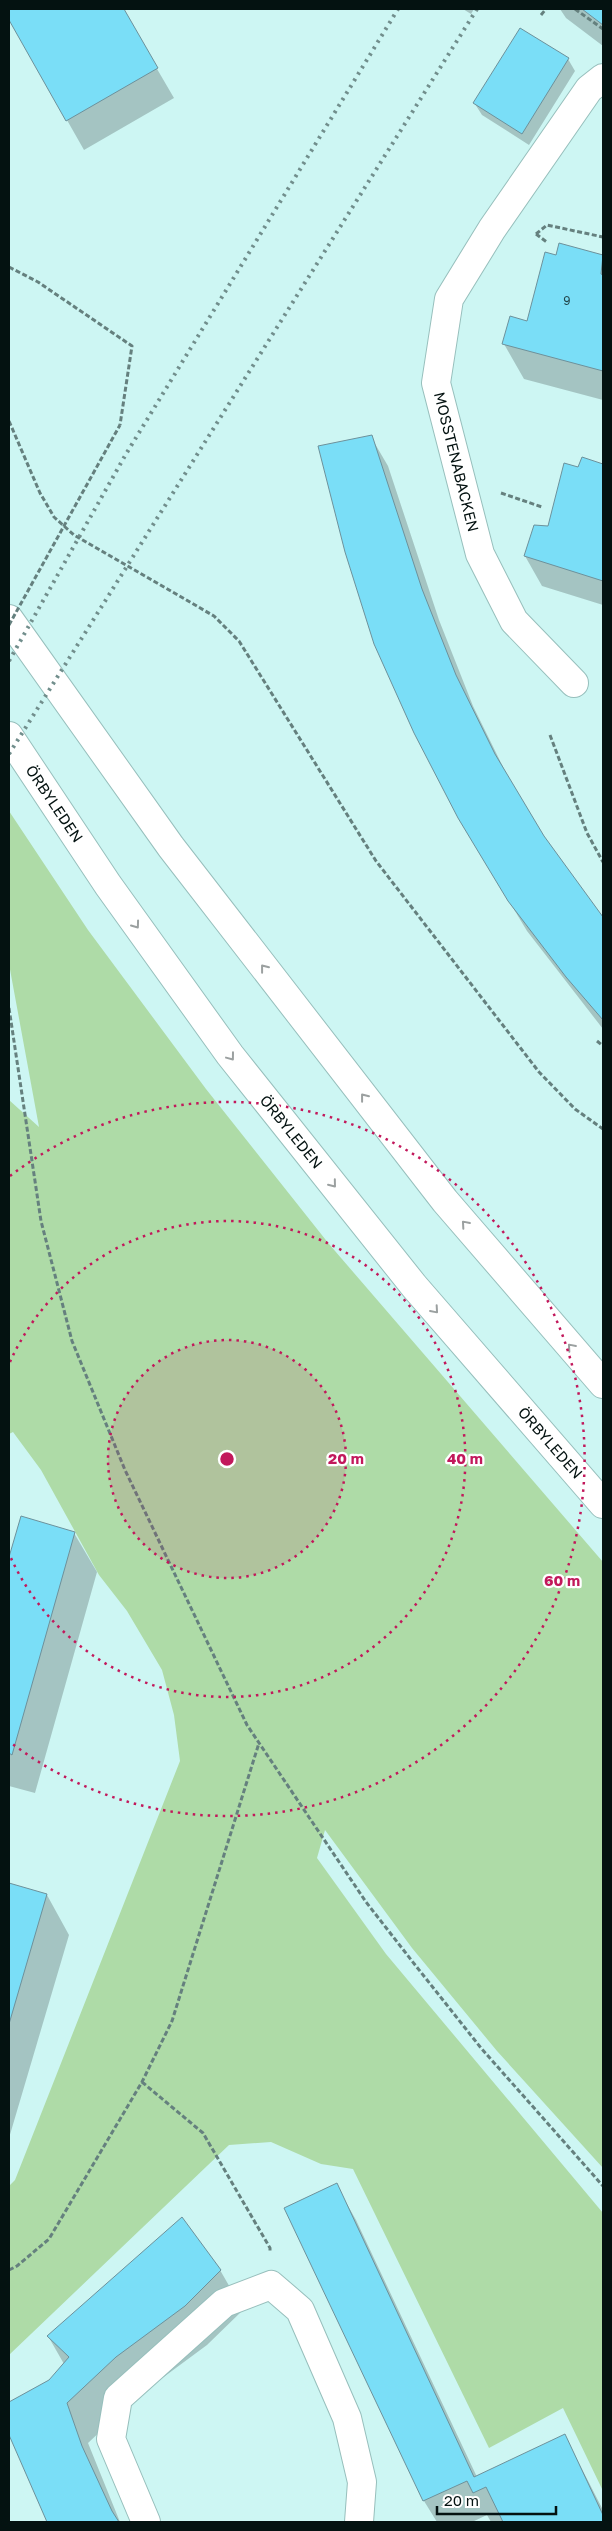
<svg xmlns="http://www.w3.org/2000/svg" width="612" height="2531" font-family="'Golos Text',sans-serif">
<style>
.green{fill:#aedba7}
.shadow{fill:#0003}
.building{fill:#7adef7;stroke:#6d919b}
.lines{fill:none;stroke-linecap:round;stroke-linejoin:round}
.street-casing{stroke:#97bfbc;stroke-width:30}
.secondary-casing{stroke:#97bfbc;stroke-width:30}
.path{stroke:#65807e;stroke-width:3;stroke-dasharray:5 2.5;stroke-linecap:butt}
.street{stroke:#fff;stroke-width:28}
.secondary{stroke:#fff;stroke-width:28}
.rail{stroke:#718e8c;stroke-width:4;stroke-dasharray:2.5 5;stroke-linecap:butt}
.path-bridge{stroke:#65807e;stroke-width:3;stroke-dasharray:5 2.5;stroke-linecap:butt}
.oneway{stroke:#9ba0a0}
.ring{fill:none;stroke:#c2185b;stroke-width:2.5;stroke-dasharray:2.5 5}
.labels{text-anchor:middle;stroke-width:4.5;stroke-linejoin:round;paint-order:stroke}
.number-label{font-size:12px;fill:#22454a}
.street-label{font-size:15px;fill:#041211;stroke:#fff}
.centre{fill:#c2185b;stroke:#fff;stroke-width:2.5}
.ring-label{font-size:15px;text-anchor:middle;font-weight:bold;fill:#c2185b;stroke:#fff;stroke-width:4.5;stroke-linejoin:round;paint-order:stroke}
</style>
<rect width="100%" height="100%" fill="#cdf6f3"/>
<path class="green" d="M9,811l79,119 118,159 123,155 274,318v606l-106,-117 -85,-103 -87,-118 -8,28 69,96 217,259v278l-40,-83 -74,40 -136,-279 -32,-5 -50,-22 -42,3 -220,210v-169l6,-6 165,-419 -6,-46 -12,-45 -35,-59 -28,-36 -58,-105 -28,-38 -4,2v-334l30,27 -30,-163z"/>
<path class="shadow" d="M9,9h113l52,89 -90,52 -75,-132z
M463,9h11l-3,5z
M560,9h43v37l-37,-28z
M568,59l7,12 -46,74 -47,-30 -7,-11z
M560,245l43,12v143l-79,-21 -20,-35 24,-22z
M371,437l17,29 51,154 34,86 37,75 33,56 60,82v110l-76,-98 -68,-113z
M582,459l21,6v140l-61,-19 -17,-30 23,-29z
M21,1518l53,15 23,39 -62,221 -26,-7v-224z
M9,1884l38,11 22,40 -60,203z
M336,2185l20,35 121,257 88,-41 38,74v12h-112l-4,-7 -15,7h-35l-13,-21 -138,-293z
M220,2270l23,40 -36,35 -69,51 -50,47 32,79h-72l-39,-90v-29l40,-22 15,-17 -16,-28z"/>
<path class="building" d="M9,9h115l34,59 -92,53 -57,-101z
M582,9h21v16z
M520,28l49,30 -47,76 -49,-31z
M559,243l44,12 -2,19 2,1v96l-101,-27 8,-28 17,5 18,-69 11,3z
M372,435l50,154 34,86 39,79 49,82 59,81v103l-37,-43 -58,-76 -50,-83 -44,-85 -40,-89 -29,-92 -27,-106z
M582,457l21,7v117l-79,-25 10,-31 14,1 16,-63 14,4z
M21,1516l54,16 -63,223 -3,-2v-196z
M9,1883l38,11 -38,130z
M337,2183l137,294 91,-43 38,81v7h-100l-17,-35 -13,6 -6,-12 -44,20 -139,-293z
M182,2217l39,53 -36,36 -69,51 -49,46 15,43 30,65 7,11h-72l-38,-87v-33l40,-22 20,-23 -22,-21z"/>
<g class="lines">
<defs>
<path id="street" d="M574,683l-60,-62 -34,-67 -44,-171 13,-84 43,-70 97,-140 14,-11
M146,2522l-35,-83 7,-41 106,-95 47,-18 29,25 47,108 15,64 -3,40"/>
<path id="secondary" d="M9,619l162,228 274,354 158,183
M9,736l99,149 122,170 184,231 189,218"/>
</defs>
<use href="#street" class="street-casing"/>
<use href="#secondary" class="secondary-casing"/>
<path class="path" d="M575,9l28,20
M541,15l5,-6
M536,234l11,-9 56,12
M536,234l12,9
M9,267l29,15 94,64 -12,79
M9,421l31,72 14,24 20,18 140,81 25,25 137,220 163,211 36,37 28,20
M501,493l41,14
M550,735l37,98 16,29
M9,1008l32,213 31,120 53,129 122,255 119,177 46,59 69,87 122,138
M597,1041l6,5
M142,2082l61,51 67,115v4
M9,2270l8,-4 32,-27 93,-157 30,-61 87,-278"/>
<use href="#street" class="street"/>
<use href="#secondary" class="secondary"/>
<path class="rail" d="M9,661l117,-207 272,-445
M9,754l468,-745"/>
<path class="path-bridge" d="M9,625l111,-200"/>
</g>
<defs><path id="oneway-chevron" d="M-2-3.5L2.5 0L-2 3.5" fill="none" stroke-width="1.6" stroke-linecap="round" stroke-linejoin="round" transform="scale(1.25)"/></defs>
<g class="oneway">
<use href="#oneway-chevron" transform="translate(136 925) rotate(54)"/>
<use href="#oneway-chevron" transform="translate(264 968) rotate(-128)"/>
<use href="#oneway-chevron" transform="translate(231 1057) rotate(53)"/>
<use href="#oneway-chevron" transform="translate(364 1097) rotate(-128)"/>
<use href="#oneway-chevron" transform="translate(333 1184) rotate(51)"/>
<use href="#oneway-chevron" transform="translate(465 1224) rotate(-131)"/>
<use href="#oneway-chevron" transform="translate(435 1310) rotate(49)"/>
<use href="#oneway-chevron" transform="translate(571 1347) rotate(-131)"/>
</g>
<circle cx="227" cy="1459" r="119" fill="#c2185b" fill-opacity=".12"/>
<g class="ring">
<circle cx="227" cy="1459" r="119"/>
<path d="M10 1362A238 238 0 1 1 10 1556"/>
<path d="M10 1176A357 357 0 1 1 10 1742"/>
</g>
<g class="labels">
<g class="number-label">
<text x="567" y="305">9</text>
</g>
<g class="street-label">
<text transform="translate(456 462) rotate(76)" y="5">MOSSTENABACKEN</text>
<text transform="translate(54 804) rotate(56)" y="5">ÖRBYLEDEN</text>
<text transform="translate(291 1132) rotate(51)" y="5">ÖRBYLEDEN</text>
<text transform="translate(550 1443) rotate(49)" y="5">ÖRBYLEDEN</text>
</g>
</g>
<circle cx="227" cy="1459" r="8" class="centre"/>
<g class="ring-label">
<text x="346" y="1464">20 m</text>
<text x="465" y="1464">40 m</text>
<text x="562" y="1586">60 m</text>
</g>
<rect width="612" height="2531" fill="none" stroke="#041211" stroke-width="20"/>
<path d="M437 2506v8h119v-8" fill="none" stroke="#041211" stroke-width="2.5"/>
<text x="444" y="2506" font-size="15" fill="#041211" stroke="#ffffff" stroke-width="4" paint-order="stroke">20 m</text>
</svg>
